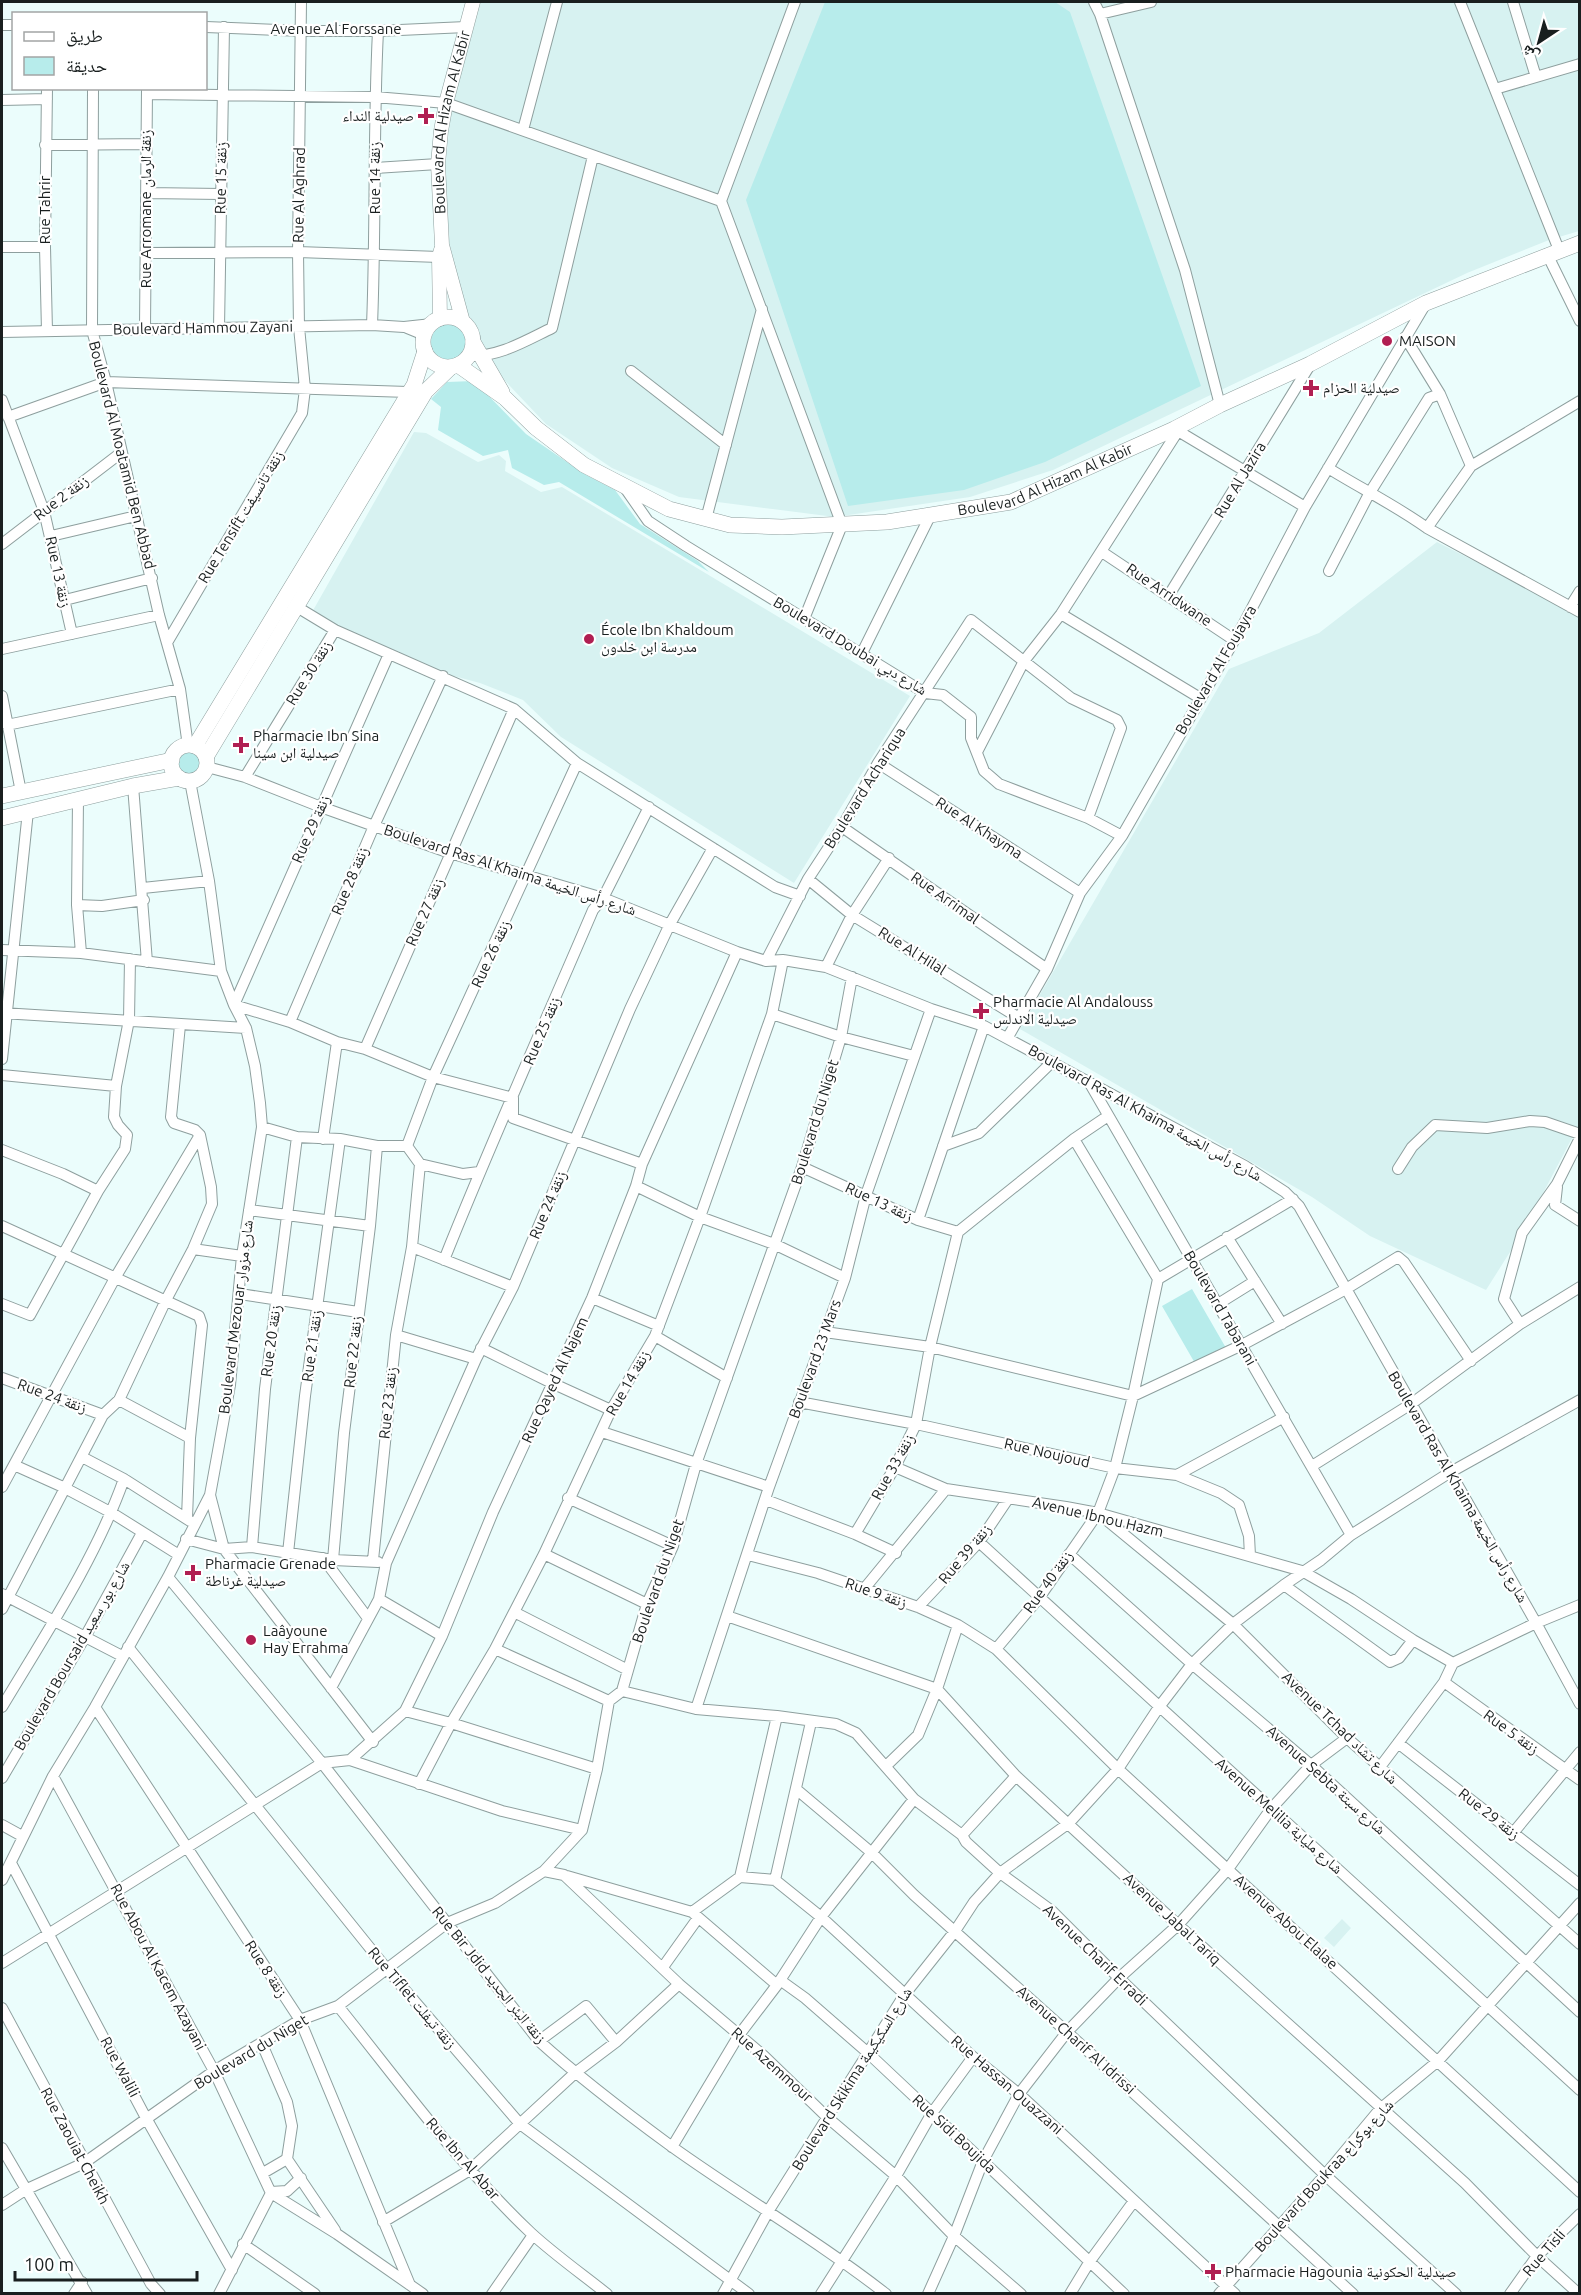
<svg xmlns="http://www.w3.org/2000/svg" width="1581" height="2295" font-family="Ubuntu,'Noto Naskh Arabic',sans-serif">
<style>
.built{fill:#d7f2f1}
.green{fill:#b7eceb}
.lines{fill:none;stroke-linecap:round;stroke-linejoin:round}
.minor-casing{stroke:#8e9f9e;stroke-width:12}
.tertiary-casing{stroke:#8e9f9e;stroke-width:15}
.secondary-casing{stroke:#8e9f9e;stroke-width:16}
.minor{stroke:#fff;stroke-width:10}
.tertiary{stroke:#fff;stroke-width:14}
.secondary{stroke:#fff;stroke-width:15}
.poi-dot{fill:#b01f52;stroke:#fff;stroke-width:2}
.labels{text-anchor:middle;stroke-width:4.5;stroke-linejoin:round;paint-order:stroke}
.street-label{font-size:15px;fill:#191f1f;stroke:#fff}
.poi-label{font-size:15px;fill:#191f1f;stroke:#fff;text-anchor:start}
</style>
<rect width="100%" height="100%" fill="#ebfdfc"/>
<path class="built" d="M481,2h1098v229l-30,9 -82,33 -414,197 -83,27 -135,20 -156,-20 -67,-29 -66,-44 -54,-57 -30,-65 -13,-61 -4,-69 6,-64z
M414,432l12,1 52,29 21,-7 7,6 -1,10 36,21 21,-5 348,209 -116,187 -233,-146 -38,-37 -43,-17 -60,-16 -109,-53z
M1437,542l142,72v515l-8,11 -49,93 -36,57 -116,-54 -58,-39 -292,-168 209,-360 90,-36z
M1342,1919l9,9 -17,19 -10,-9z"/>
<path class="green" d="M825,2h230l15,10 131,374 -156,76 -81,28 -116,16 -102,-306z
M431 342a18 18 0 1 1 36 0a18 18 0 1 1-36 0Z
M474,381l52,53 60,41 29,15 25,34 58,37 11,11 -150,-90 -15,3 -32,-17 -4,-18 -25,6 -45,-26 3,-23 -10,-8 16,-17z
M176 763a13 13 0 1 1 26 0a13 13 0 1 1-26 0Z
M1192,1289l34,59 -30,17 -34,-59z"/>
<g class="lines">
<defs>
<path id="minor" d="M795,2l-74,199 121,324 -38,94
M1094,2l6,12 85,256 35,135
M1460,2l99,248
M1513,2l23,75
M1100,14l51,-12
M2,25h12
M206,27l96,4h76l88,-4
M47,88l-2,159 2,84
M93,88l-1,242 14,52 53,233 21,74 8,57
M1495,89l85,-25
M147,94l228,3 71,6 275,98
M2,100l45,-1
M523,130l34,-128
M45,145l102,-1
M375,168l63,-4
M146,193l75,1
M2,247h43
M147,253l151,-1 141,5 6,4
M1547,254l33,67
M372,325c4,-98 1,-196 6,-294
M219,328l5,-301
M407,328l17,7
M145,329l2,-240
M2,332l370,-7 32,2 28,-3
M1405,337l35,57 31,72 -44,62
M469,356c30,1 56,-15 83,-28l41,-172
M631,371l95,74
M2,400l42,111 28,123
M8,417l98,-35 302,10
M1178,431l127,76
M1471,466l109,-65
M1328,468c32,20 67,37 99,60l153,84
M625,488l23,33 38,25 239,147 18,2 28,22v21l13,33 7,6 8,7 89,34 34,18
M706,519l56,-210
M51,536l85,-20
M2,544l120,-92
M1102,552l132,88
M1329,571l40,-77 60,-96 11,-4
M1169,595l141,-230
M65,600l87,-22
M297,607l38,23 179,79 63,54 198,124 25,9
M1570,607l10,-16
M1061,614l139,84
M168,641l134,-228 3,-24 -6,-62 -1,-75 3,-250
M2,649l157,-34
M862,653l68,-137
M389,654l-155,351 56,17 47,20 28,7 68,28 80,21v20l129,46
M2,696l19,96
M7,725l173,-36
M977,752l47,-91 37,-47 117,-183 -4,-2
M878,763l202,130
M207,767l38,10 76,30 129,46 153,45 134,54 29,9 17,-1 43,7 105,42 53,17 261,140 40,26 14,14 237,417 44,81
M245,777l90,-147
M133,786l14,176
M78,799l-1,106 4,48
M842,827l205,142
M808,879l44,36 167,103
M143,888l66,-7
M77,905l25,1 42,-6
M2,950l79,3 140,18
M766,961l42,-82 34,-52 36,-64 93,-143 100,78 46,22 4,8 -33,90
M826,967l26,-52 37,-57
M2,1013l244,15
M772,1014l69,23 73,19
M290,1022l84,-196 69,-150
M1008,1037l39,-68 33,-76 42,-57 121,-211 62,-118 120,-202
M365,1049l149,-340
M2,1059l26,-248
M2,1075l114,11
M1089,1082l262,453
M262,1127l35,10 43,2 37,7h30l13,18 43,10 16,-2
M323,1139l14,-97
M407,1146l26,-69 144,-314
M943,1146l36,-13 73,-71
M2,1150l61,24 35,17
M420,1164l-8,83 101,40
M802,1167l116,53 40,12
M1398,1169l14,-22 23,-22 52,3 43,-7 15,1 35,12
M636,1186l64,31 74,27 71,34
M1557,1187l-2,18 25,16
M249,1210l121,16
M918,1220l66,-194
M2,1226l197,90 3,9 -12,113 -3,80
M958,1232l116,-93 34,-23
M1227,1237l55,87
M193,1249l49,7
M444,1260c47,-118 99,-233 149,-350l10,-12 46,-91
M1158,1279l135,-80
M240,1294l118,18
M592,1298l67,28
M2,1304l28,11 68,-124 27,-42 2,-14 -9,-10 -4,-8 2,-31 13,-66 1,-61
M1218,1304l37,-23
M1520,1324l-16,-25 18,-66 35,-49 23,-46
M825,1332l105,15 203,49 109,-51 104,-56 52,-32 6,5 67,99
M396,1335l80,24
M655,1336l72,42
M481,1348l73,36 57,26
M2,1378l101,37
M119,1400l71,38
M799,1402l117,22 199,44 62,7 44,18 18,12 10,31 1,20
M602,1432l167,55
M82,1457l42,22 66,42
M14,1465l49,22 49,26 67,42
M1312,1466l99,-62 109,-80 60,-37
M895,1467l51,22 120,18 32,6 204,58 49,28 62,41 40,23
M1177,1475l107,-58
M2,1487l113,-209 85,-143
M210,1495l14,54 149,193
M568,1498l105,48
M766,1500l89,34 40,-67 21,-43 14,-77 28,-115
M1098,1513l135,111 114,114 233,206
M855,1534l41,19
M186,1539l38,10 28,-2 81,13 45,2
M979,1542l601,548
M252,1547l13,-158 32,-252
M288,1553l17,-157 35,-257
M544,1554l103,50
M1069,1554l123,110 119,101 269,247
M748,1555l70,18 100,34 40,18 38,24 122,120 462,423
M323,1558l44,59
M333,1560l11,-127 26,-207 7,-80
M373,1560l23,-225 16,-88
M168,1577l154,186 217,278c42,38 87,72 132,105 71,51 146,94 215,148
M1284,1585l106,77 9,-4 14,-18
M864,1589l82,-100
M2,1594l120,62
M379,1599l63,37
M918,1607l61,-65 29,-43
M2,1609l101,-194 16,-15 47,-100 27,-51 19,-45 -1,-17 -11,-52 -5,-5 -21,-7 -3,-6 9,-92
M514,1612l114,58
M727,1616l210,73 79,87 162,149 287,258 72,73 42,38
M128,1647l258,321 134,156 229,170
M495,1649l114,52
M996,1649l43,-51 59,-85 17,-45 18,-72 25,-117 -84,-140
M1444,1682l136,98
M331,1688l48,-89 7,-36 90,-204 37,-72 117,-278 40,-85 43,-76
M622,1691l74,18 81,7 59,8 20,9 58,66 48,36 4,7 34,31 52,38 67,67 206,197 131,119
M2,1707c43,-72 94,-149 122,-228
M95,1707l205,313 110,265
M696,1709l73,-222 76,-209 21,-83 65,-186
M405,1711l46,12 146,46
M1398,1743l182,142
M350,1760l152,51 80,19
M886,1766l32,-31 19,-46 21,-64
M1380,1767l64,-85 9,-19 83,-40 44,-18
M53,1776l161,295 57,122 66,41 86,60
M2,1778l83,-141 57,-104
M419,1784l32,-61 44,-74 49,-95 67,-144 44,-74 45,-119 72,-203 11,-54
M796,1789l76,64 42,42 153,137 286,262
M2,1825l20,11
M1513,1833l67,-81
M962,1835l54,-59
M11,1863l135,255 86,152
M544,1871l20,4 115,109 85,72 64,62 68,58 58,60 67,58
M567,1876l125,36 85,73
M740,1877l37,-161
M2,1880l51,-104 42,-69 73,-130 42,-82 20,-110 12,-129 20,-129 -2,-24 -5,-37 -9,-38 -12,-23 -13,-34 -12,-90 -19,-100
M775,1880l46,37 152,140 46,37 216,200
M775,1880l36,-158
M692,1912l48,-35 35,3
M2,1963l320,-200 28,-3 55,-49 37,-75 51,-124 99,-214 44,-112 6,-22 95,-212
M663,1967l35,-49
M780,1980l25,18 62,54 257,242
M338,2006c62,77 121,159 193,227 24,22 51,41 76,61
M2,2008l149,276 9,10
M539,2041l47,-35 30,36
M262,2044l25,58 5,24 -5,33 48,71
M672,2147l67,-112 38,-50 44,-68 93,-118
M2,2148l85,146
M263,2173l24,-14
M271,2192l16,-1 14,-13
M2,2205l23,-15 59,-27 130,-92 86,-51 38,-14 109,-83 48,-20 49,-32 38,-41 15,-61 12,-68 13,-10 25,-87 26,-58 23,-82 106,-297 39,-130 11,-60
M383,2222l87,-52 105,-97 41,-31 63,-58
M243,2244l72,50
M74,2294l8,-12
M219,2294l52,-101
M492,2294l41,-59
M723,2294l46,-84 136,-216 50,-63 19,-29 26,-29 69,-50 49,-54 41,-62 33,-43 41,-40 51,-39 37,-25 30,-25 98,-62 131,-73
M821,2294l75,-118 36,-63 41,-56
M928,2294l26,-58 29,-75 36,-67 48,-62 52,-54 59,-53 50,-56 43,-60 40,-44 36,-27
M1070,2294l20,-33 44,-60
M1219,2294l106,-119 55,-66 58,-48 142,-158
M1510,2294l27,-38 43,-42"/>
<g id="tertiary">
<path d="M440,319l-1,-62 2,-7"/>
<path id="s1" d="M463,322l-21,-77 -4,-81 3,-33 5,-28 27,-101"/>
</g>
<g id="secondary">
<circle cx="448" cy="342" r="25"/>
<path d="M473,342l29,50"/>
<path id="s2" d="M458,365l47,33 31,30 48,37 85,44 61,16 52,2 105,-5 124,-20 163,-73 46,-24 90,-41 116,-61 154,-60"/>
<circle cx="189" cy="763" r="18"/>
<path d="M195,746l219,-361 11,-34"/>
<path d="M206,757l220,-366 25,-24"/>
<path d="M2,796l170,-36"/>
<path d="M2,818l131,-32 46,-8"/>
</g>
</defs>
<use href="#minor" class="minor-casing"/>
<use href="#tertiary" class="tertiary-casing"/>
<use href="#secondary" class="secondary-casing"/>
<use href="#minor" class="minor"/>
<use href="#tertiary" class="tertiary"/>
<use href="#secondary" class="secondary"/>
</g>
<g class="poi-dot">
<path d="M423 107h6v6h6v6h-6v6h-6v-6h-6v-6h6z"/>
<circle cx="1387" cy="341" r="6"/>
<path d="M1308 379h6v6h6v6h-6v6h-6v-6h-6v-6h6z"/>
<circle cx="589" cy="639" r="6"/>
<path d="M238 736h6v6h6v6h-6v6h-6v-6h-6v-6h6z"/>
<path d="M978 1002h6v6h6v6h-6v6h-6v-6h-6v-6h6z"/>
<path d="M190 1564h6v6h6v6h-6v6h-6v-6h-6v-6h6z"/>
<circle cx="251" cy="1640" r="6"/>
<path d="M1210 2263h6v6h6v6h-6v6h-6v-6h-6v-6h6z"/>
</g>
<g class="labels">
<g class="street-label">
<text x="336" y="34">Avenue Al Forssane</text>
<text dy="5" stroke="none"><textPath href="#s1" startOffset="204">Boulevard Al Hizam Al Kabir</textPath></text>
<text transform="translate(221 178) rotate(-89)" y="5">Rue 15 زنقة</text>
<text transform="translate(375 178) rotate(-90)" y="5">Rue 14 زنقة</text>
<text transform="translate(299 195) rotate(-89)" y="5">Rue Al Aghrad</text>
<text transform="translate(146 209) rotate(-90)" y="5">Rue Arromane زنقة الرمان</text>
<text transform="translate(45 210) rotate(-90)" y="5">Rue Tahrir</text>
<text transform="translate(203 328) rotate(-1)" y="5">Boulevard Hammou Zayani</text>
<text transform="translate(122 455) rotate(76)" y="5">Boulevard Al Moatamid Ben Abbad</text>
<text dy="5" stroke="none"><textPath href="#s2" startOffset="642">Boulevard Al Hizam Al Kabir</textPath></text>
<text transform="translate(1240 480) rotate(-59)" y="5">Rue Al Jazira</text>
<text transform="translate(61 498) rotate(-37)" y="5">Rue 2 زنقة</text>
<text transform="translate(241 517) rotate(-59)" y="5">Rue Tensift زنقة تانسيفت</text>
<text transform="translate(58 572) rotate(78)" y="5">Rue 13 زنقة</text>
<text transform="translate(1169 595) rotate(34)" y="5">Rue Arridwane</text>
<text transform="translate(850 646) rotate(31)" y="5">Boulevard Doubai شارع دبي</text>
<text transform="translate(1216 670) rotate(-60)" y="5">Boulevard Al Foujayra</text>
<text transform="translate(309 673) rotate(-58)" y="5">Rue 30 زنقة</text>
<text transform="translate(865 788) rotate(-58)" y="5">Boulevard Achariqua</text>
<text transform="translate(979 828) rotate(33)" y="5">Rue Al Khayma</text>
<text transform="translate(311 829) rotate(-66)" y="5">Rue 29 زنقة</text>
<text transform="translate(510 870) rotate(18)" y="5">Boulevard Ras Al Khaima شارع رأس الخيمة</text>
<text transform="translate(350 881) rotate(-67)" y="5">Rue 28 زنقة</text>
<text transform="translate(945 898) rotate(35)" y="5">Rue Arrimal</text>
<text transform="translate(425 912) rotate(-66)" y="5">Rue 27 زنقة</text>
<text transform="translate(912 951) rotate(32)" y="5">Rue Al Hilal</text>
<text transform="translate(491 954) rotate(-65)" y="5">Rue 26 زنقة</text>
<text transform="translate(542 1031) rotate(-67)" y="5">Rue 25 زنقة</text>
<text transform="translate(1145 1113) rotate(29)" y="5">Boulevard Ras Al Khaima شارع رأس الخيمة</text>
<text transform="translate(815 1122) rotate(-73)" y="5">Boulevard du Niget</text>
<text transform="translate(879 1202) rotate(25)" y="5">Rue 13 زنقة</text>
<text transform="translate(548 1205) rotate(-67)" y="5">Rue 24 زنقة</text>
<text transform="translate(1220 1308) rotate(60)" y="5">Boulevard Tabarani</text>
<text transform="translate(236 1317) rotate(-83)" y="5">Boulevard Mezouar شارع مزوار</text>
<text transform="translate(271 1341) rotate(-82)" y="5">Rue 20 زنقة</text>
<text transform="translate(312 1346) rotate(-82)" y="5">Rue 21 زنقة</text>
<text transform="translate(353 1352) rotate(-84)" y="5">Rue 22 زنقة</text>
<text transform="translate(815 1359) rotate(-70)" y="5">Boulevard 23 Mars</text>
<text transform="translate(555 1380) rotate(-65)" y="5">Rue Qayed Al Najem</text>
<text transform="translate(628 1383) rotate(-60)" y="5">Rue 14 زنقة</text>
<text transform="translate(52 1396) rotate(20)" y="5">Rue 24 زنقة</text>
<text transform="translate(388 1403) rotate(-84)" y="5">Rue 23 زنقة</text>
<text transform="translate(1047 1453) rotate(13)" y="5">Rue Noujoud</text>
<text transform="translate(893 1467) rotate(-61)" y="5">Rue 33 زنقة</text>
<text transform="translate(1458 1487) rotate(60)" y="5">Boulevard Ras Al Khaima شارع رأس الخيمة</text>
<text transform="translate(1098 1517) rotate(13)" y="5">Avenue Ibnou Hazm</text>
<text transform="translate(965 1554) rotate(-50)" y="5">Rue 39 زنقة</text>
<text transform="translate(658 1581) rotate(-71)" y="5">Boulevard du Niget</text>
<text transform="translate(1048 1582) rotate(-54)" y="5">Rue 40 زنقة</text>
<text transform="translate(876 1593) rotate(19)" y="5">Rue 9 زنقة</text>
<text transform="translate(72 1656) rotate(-60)" y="5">Boulevard Boursaid شارع بور سعيد</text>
<text transform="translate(1340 1728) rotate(44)" y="5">Avenue Tchad شارع تشاد</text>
<text transform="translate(1511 1732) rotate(36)" y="5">Rue 5 زنقة</text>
<text transform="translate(1326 1780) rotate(42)" y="5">Avenue Sebta شارع سبتة</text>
<text transform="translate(1489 1814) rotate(38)" y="5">Rue 29 زنقة</text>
<text transform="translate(1279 1816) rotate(42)" y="5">Avenue Melilia شارع ملياية</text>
<text transform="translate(1172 1919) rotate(43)" y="5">Avenue Jabal Tariq</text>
<text transform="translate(1286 1922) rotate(42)" y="5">Avenue Abou Elalae</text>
<text transform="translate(1095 1955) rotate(44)" y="5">Avenue Charif Erradi</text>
<text transform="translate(158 1967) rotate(62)" y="5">Rue Abou Al Kacem Azayani</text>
<text transform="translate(266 1969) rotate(57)" y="5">Rue 8 زنقة</text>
<text transform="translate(489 1975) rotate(51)" y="5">Rue Bir Jdid زنقة البئر الجديد</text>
<text transform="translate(412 1998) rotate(50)" y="5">Rue Tiflet زنقة تيفلت</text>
<text transform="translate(1076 2040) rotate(42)" y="5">Avenue Charif Al Idrissi</text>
<text transform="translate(251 2052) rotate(-31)" y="5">Boulevard du Niget</text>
<text transform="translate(772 2065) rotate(42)" y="5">Rue Azemmour</text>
<text transform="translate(120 2067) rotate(62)" y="5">Rue Walili</text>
<text transform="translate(852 2079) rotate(-58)" y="5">Boulevard Skikima شارع السكيكيمة</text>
<text transform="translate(1007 2085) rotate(41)" y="5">Rue Hassan Ouazzani</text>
<text transform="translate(954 2134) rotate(43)" y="5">Rue Sidi Boujida</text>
<text transform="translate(75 2146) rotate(62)" y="5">Rue Zaouiat Cheikh</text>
<text transform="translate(463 2159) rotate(49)" y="5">Rue Ibn Al Abar</text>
<text transform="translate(1324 2176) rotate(-48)" y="5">Boulevard Boukraa شارع بوكراع</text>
<text transform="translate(1544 2253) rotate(-49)" y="5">Rue Tisli</text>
</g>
<g class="poi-label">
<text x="414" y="121" text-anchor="end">صيدلية النداء</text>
<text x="1399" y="346">MAISON</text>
<text x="1323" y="393">صيدلية الحزام</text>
<text x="601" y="635">École Ibn Khaldoum<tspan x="601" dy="17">مدرسة ابن خلدون</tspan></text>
<text x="253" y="741">Pharmacie Ibn Sina<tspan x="253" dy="17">صيدلية ابن سينا</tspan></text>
<text x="993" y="1007">Pharmacie Al Andalouss<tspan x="993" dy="17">صيدلية الاندلس</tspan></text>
<text x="205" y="1569">Pharmacie Grenade<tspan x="205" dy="17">صيدلية غرناطة</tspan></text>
<text x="263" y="1636">Laâyoune<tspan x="263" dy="17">Hay Errahma</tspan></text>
<text x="1225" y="2277">Pharmacie Hagounia صيدلية الحكونية</text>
</g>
</g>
<rect width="1581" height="2295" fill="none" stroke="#191f1f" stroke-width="6"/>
<rect x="12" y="12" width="195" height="78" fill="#ffffff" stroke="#a3a5a5" stroke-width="1.5"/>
<rect x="24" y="32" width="30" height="9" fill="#ffffff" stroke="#a3a5a5" stroke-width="1.5"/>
<text x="66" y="42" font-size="18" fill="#191f1f">طريق</text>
<rect x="24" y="57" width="30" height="18" fill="#b7eceb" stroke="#a3a5a5" stroke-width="1.5"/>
<text x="66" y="72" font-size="18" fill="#191f1f">حديقة</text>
<g transform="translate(1539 42) rotate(216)" stroke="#ffffff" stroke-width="4.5" paint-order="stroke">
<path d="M0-4.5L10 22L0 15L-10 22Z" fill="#191f1f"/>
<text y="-9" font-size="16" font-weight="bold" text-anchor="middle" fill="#191f1f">ش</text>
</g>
<path d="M15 2271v9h182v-9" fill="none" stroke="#191f1f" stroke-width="3"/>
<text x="24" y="2271" font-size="18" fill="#191f1f" stroke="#ffffff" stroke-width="4.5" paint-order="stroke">100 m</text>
</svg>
